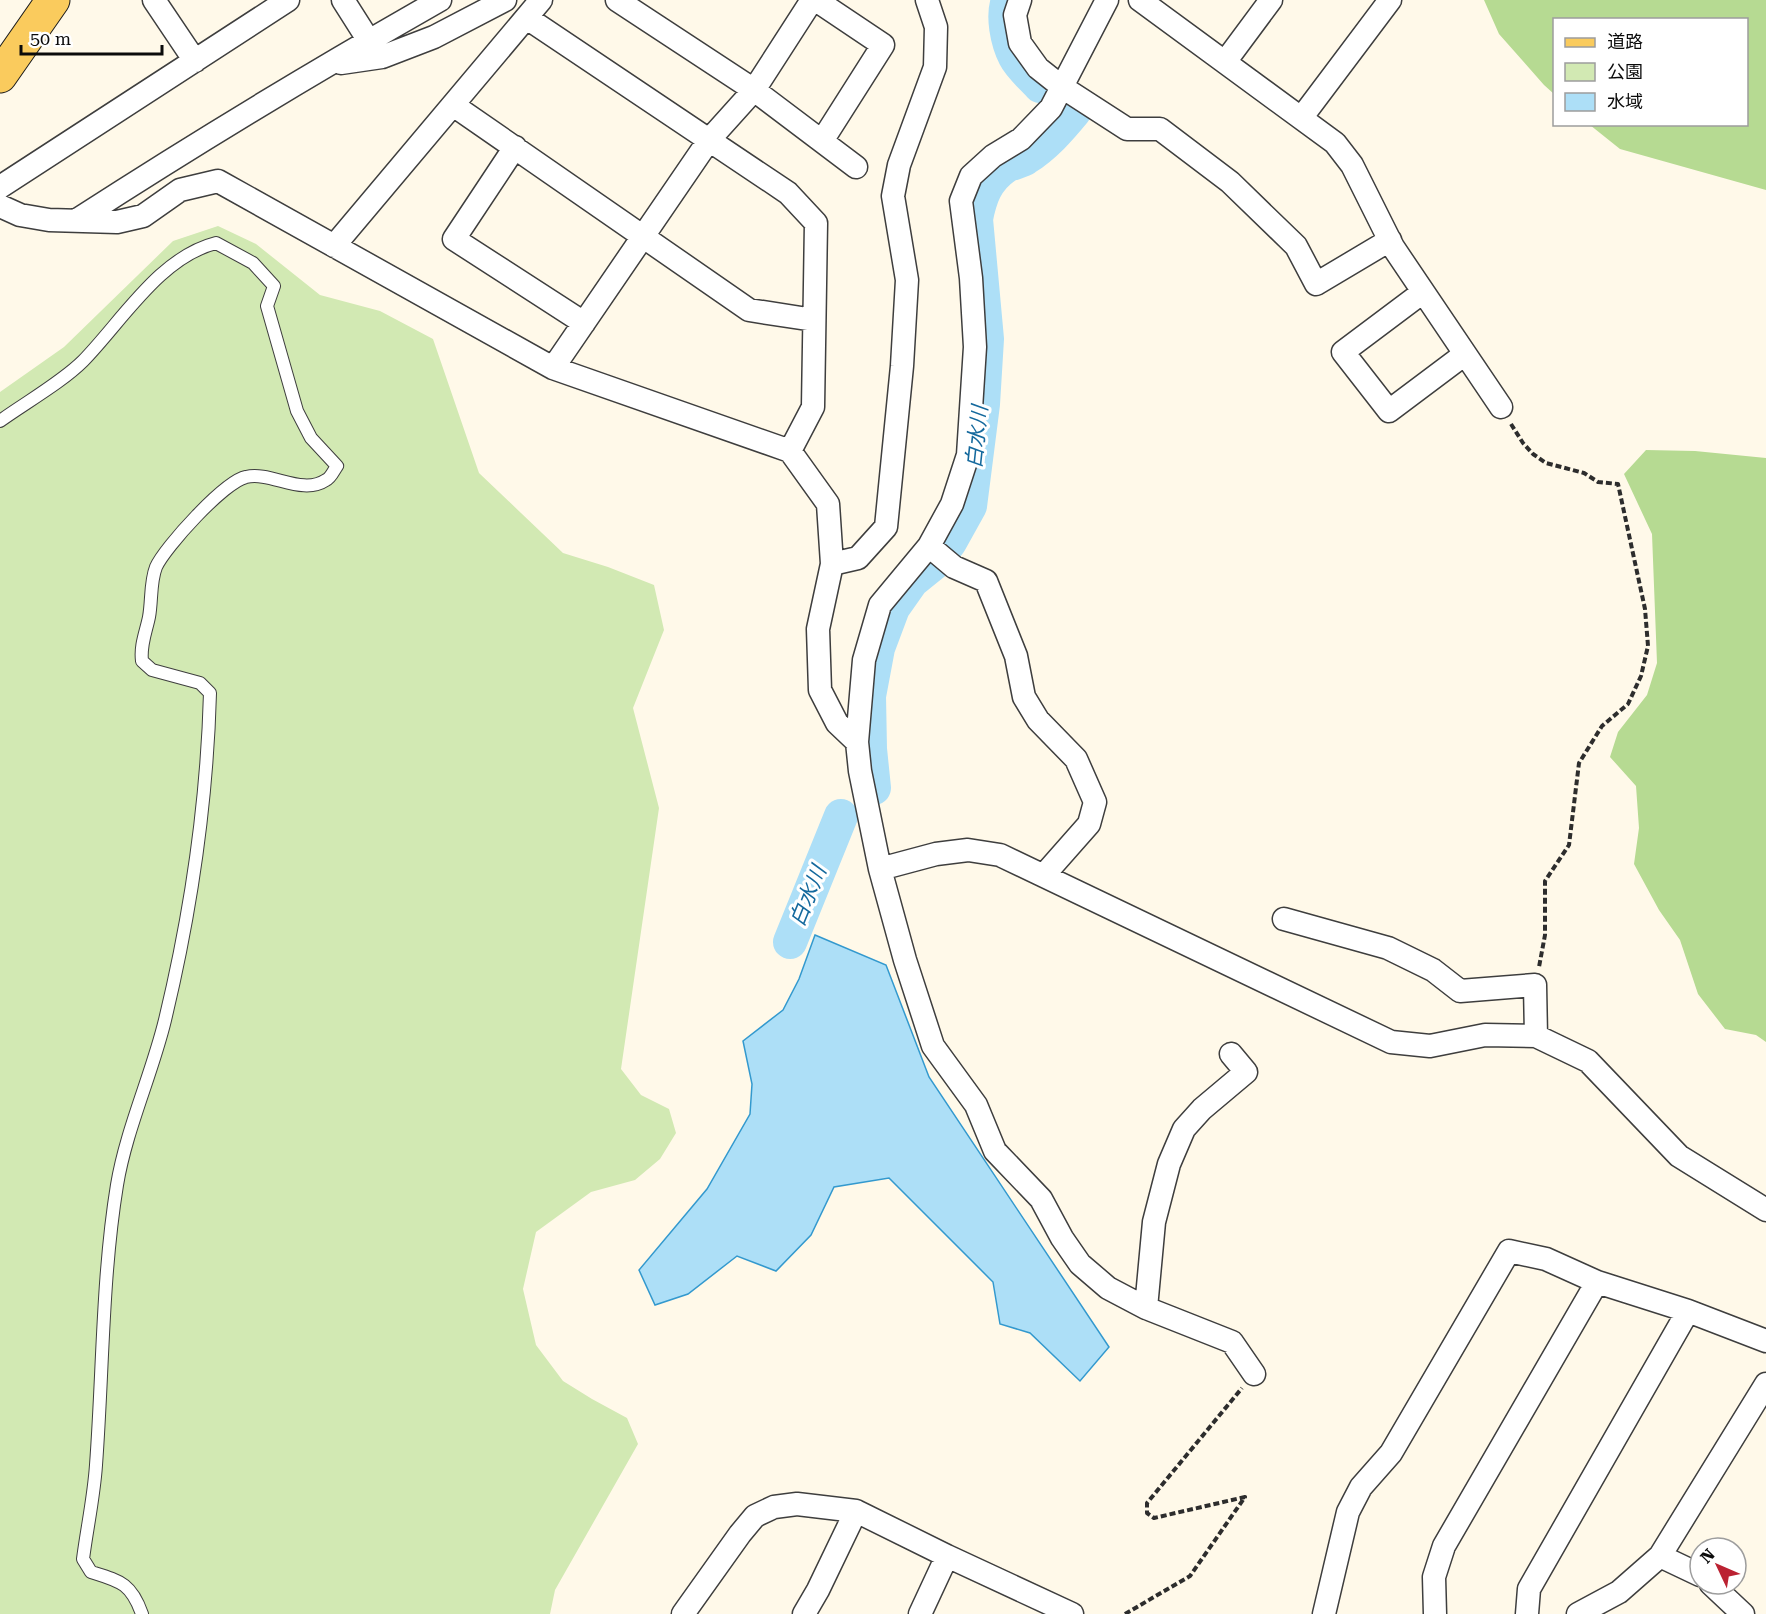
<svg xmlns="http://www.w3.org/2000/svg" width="1766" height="1614" font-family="'Roboto Serif','Noto Sans JP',serif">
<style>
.green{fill:#d2e9b3}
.forest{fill:#b6da92}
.water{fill:#addff7;stroke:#3399ce;stroke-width:1.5}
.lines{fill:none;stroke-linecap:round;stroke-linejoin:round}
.river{stroke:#addff7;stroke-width:34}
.lane-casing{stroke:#3e3e3e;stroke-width:14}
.street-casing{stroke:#3e3e3e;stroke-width:25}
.primary-casing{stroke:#1c1c1c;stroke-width:35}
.path{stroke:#2d2d2d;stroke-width:4;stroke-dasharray:6 3;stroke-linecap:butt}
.lane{stroke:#fff;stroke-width:12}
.street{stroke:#fff;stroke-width:22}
.primary{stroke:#facb5d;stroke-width:33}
.labels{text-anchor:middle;stroke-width:6;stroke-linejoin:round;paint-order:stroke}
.water-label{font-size:21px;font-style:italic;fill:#14699d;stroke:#fff}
</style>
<rect width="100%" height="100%" fill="#fff9e9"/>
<path class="green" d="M218,226l38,18 64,51 60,16 53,28 46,134 84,80 45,14 46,18 10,45 -31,78 26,100 -38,261 20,26 28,14 7,24 -16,26 -25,21 -44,12 -55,40 -13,57 13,56 27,36 29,18 35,19 11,26 -83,146 -5,24h-550v-1222l64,-45 109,-106z"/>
<path class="forest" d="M1484,0h282v190l-146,-41 -30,-24 156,-1v-104h-192v74l-10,-9 -45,-51z
M1646,450l49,1 71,7v584l-10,-7 -31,-6 -27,-35 -18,-54 -21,-30 -25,-46 5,-36 -3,-42 -26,-29 8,-25 29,-37 10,-32 -5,-129 -28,-60z"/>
<path class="water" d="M815,935l71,30 43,112 180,270 -29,34 -50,-48 -30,-9 -7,-42 -104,-104 -55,9 -23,48 -35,36 -39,-15 -49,38 -33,11 -16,-35 68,-81 43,-75 2,-30 -9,-43 40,-31 16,-31z"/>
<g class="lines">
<path class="river" d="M1008,0c-6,16 -1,41 7,57 5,10 17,20 25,29
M874,788l-4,-39 -1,-53 9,-48 15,-40 19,-27 21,-17 17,-22 20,-36 13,-102 4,-65 -11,-120c4,-21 10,-39 29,-52 6,-4 15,-5 21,-9 19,-12 34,-29 48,-46l-8,-6
M790,942l51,-126"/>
<defs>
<path id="lane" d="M0,421c25,-18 62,-39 83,-60 39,-40 77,-104 133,-118l37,20 21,23 -7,20 30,105 14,27 26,28c-3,4 -6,12 -11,14 -24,16 -55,-9 -80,-3 -21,4 -81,70 -90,90 -6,15 -4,34 -7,50 -3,15 -9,28 -7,44l10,9 48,13 10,10c-3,110 -19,219 -45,327 -13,54 -39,110 -48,165 -15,92 -14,186 -21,280 -2,31 -9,63 -13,94l8,13c29,9 40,11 51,42"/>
<path id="street" d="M154,0l41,61
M343,0l26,41
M617,0l137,90 102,77
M816,0l67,45 -61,96
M1020,0l-5,15 5,28 18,25 24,19 65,42h33l70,53 66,64 20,38 74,-44
M1107,0l-56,108 -30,31 -28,17 -22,20 -10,25 10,77 4,69 -7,108 -16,49 -23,42 -49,59 -16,55 -7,82 3,29 20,98 25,91 28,86 43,59 19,46 46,48 21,39 18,26 28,24 38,20 86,34 22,32
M1140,0l195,143 17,22 41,82 108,160
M527,18l261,175 28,30 -3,184 -23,44
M1225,62l46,-62
M341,63l41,-6 52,-20 71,-37
M453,105l296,205 65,10
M1302,117l88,-117
M515,147l-61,92 130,84
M0,187l288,-187
M0,206l20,9 29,5 68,2 26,-6 37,-26 38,-9 335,187 237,83 38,53 4,60 -14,65 2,61 17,33 20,19
M77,220c119,-77 240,-150 363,-220
M334,246l207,-246
M1423,292l-80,60 46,59 76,-57
M553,368l156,-228 45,-50 58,-90
M929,546l25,21 32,14 30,75 8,41 14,23 38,39 19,43 -6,22 -45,51
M832,564l26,-6 28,-31 16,-161 5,-86 -14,-84 6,-31 36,-98 1,-40 -9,-27
M880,869l56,-15 32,-4 32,5 391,187 39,4 55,-11 51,1
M1284,919l104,29 45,22 27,21 75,-6 1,51 52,25 91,95 87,54
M1146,1308l8,-86 15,-58 15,-35 18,-20 44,-37 -15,-18
M1660,1556l40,19
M1711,1584l32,30
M683,1614l57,-80 15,-18 19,-9 23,-3 59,7 91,45 125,58
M804,1614l14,-24 38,-79
M920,1614l27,-58
M1324,1614l24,-102 13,-25 30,-34 118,-202 37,8 51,23 91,29 78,30
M1435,1614l-1,-37 10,-31 153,-264
M1527,1614l2,-25 159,-278
M1578,1614l41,-22 41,-36 106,-172"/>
<path id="primary" d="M0,76l53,-76"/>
</defs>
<use href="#lane" class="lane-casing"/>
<use href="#street" class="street-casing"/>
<use href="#primary" class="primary-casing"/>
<path class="path" d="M1511,424l12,19 10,11 13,9 38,10 14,9 20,2 27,125 3,37 -7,30 -13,28 -26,22 -23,37 -10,82 -24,36v54l-6,32
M1125,1614l65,-38 55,-79 -91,21 -7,-5v-10l95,-115"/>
<use href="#lane" class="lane"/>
<use href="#street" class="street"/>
<use href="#primary" class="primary"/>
</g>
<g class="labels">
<g class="water-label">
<text transform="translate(977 437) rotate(-84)" y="7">白水川</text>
<text transform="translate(808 896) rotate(-68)" y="7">白水川</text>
</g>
</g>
<rect x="1553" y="18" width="195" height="108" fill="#ffffff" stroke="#9d9d9d" stroke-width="1.5"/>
<rect x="1565" y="38" width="30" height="9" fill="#facb5d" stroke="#9d9d9d" stroke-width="1.5"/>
<text x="1607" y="48" font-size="18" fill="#0b0b0b">道路</text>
<rect x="1565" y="63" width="30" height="18" fill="#d2e9b3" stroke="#9d9d9d" stroke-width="1.5"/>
<text x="1607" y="78" font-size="18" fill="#0b0b0b">公園</text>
<rect x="1565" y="93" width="30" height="18" fill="#addff7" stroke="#9d9d9d" stroke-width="1.5"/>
<text x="1607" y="108" font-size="18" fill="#0b0b0b">水域</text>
<g transform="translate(1718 1566) rotate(314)"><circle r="28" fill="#ffffff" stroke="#9d9d9d" stroke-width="1.5"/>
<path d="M0-4.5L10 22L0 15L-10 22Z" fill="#bb2232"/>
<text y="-9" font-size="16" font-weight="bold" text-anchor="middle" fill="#0b0b0b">N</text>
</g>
<path d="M21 45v9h141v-9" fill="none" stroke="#0b0b0b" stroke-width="3"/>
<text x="30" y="45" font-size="18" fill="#0b0b0b" stroke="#ffffff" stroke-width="4.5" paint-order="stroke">50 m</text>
</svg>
